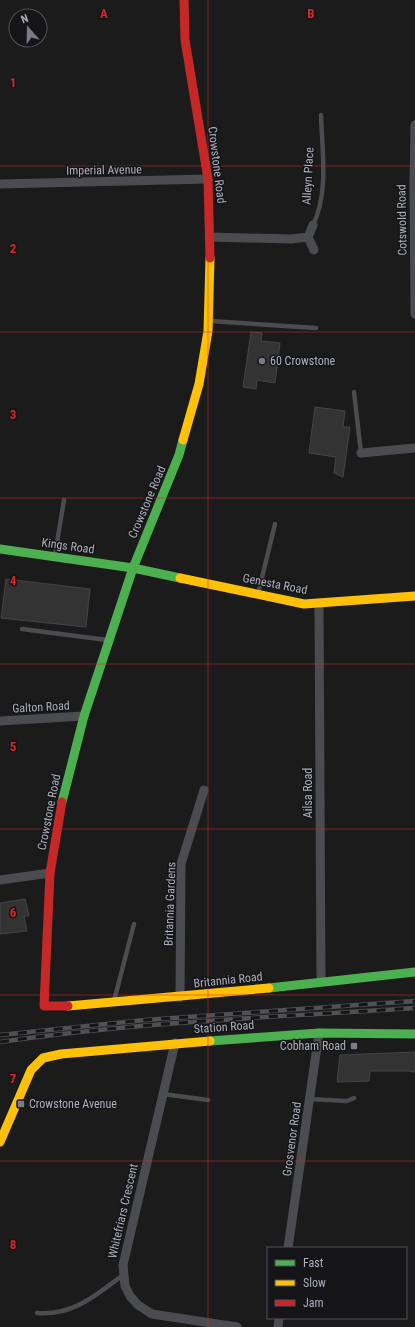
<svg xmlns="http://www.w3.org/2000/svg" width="415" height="1327" font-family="'Roboto Condensed',sans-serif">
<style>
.building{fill:#333334;stroke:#444548}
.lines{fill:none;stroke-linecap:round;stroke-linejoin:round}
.lane{stroke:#4b4c4f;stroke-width:4.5}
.street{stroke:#4b4c4f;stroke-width:9}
.fast{stroke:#4caf50;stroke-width:9}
.slow{stroke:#ffc107;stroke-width:9}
.jam{stroke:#c62828;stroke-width:9}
.rail-casing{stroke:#505154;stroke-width:4.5}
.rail{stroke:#151518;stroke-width:3;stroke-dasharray:9;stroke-linecap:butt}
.grid{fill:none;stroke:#d62828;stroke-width:1;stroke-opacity:0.55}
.poi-dot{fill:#797c84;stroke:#151518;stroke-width:1.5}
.labels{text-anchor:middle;stroke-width:3;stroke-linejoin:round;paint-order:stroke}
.street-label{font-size:12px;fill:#acb0bc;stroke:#151518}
.poi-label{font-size:12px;fill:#acb0bc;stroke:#151518;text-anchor:start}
.grid-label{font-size:13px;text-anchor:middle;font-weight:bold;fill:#d62828;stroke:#151518;stroke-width:3;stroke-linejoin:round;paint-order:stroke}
</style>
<rect width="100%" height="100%" fill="#1b1b1c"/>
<path class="building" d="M251,332l11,1 -1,8 19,2 -5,40 -18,-3 -1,9 -13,-2z
M315,407l30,4 -2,16h7l-7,50 -9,-4 2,-16 -27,-4z
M6,579l84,10 -4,38 -85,-9z
M25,899l4,17h-5l3,15 -27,3v-31z
M415,1052v20l-6,-1h-39l-1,10 -32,1 3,-27z"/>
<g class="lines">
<path class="lane" d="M313,225c16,-32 9,-75 8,-110
M210,321l106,7
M354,392l7,61
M55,555l9,-55
M258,594l17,-70
M22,629l85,11
M114,1001l20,-77
M163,1094l45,6
M309,1099l38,2 7,-3
M37,1313c36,3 59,-18 86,-38"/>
<path class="street" d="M415,125l-1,58 1,131
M0,184l208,-5
M210,237l81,2 17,-2 5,-12
M308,237l6,13
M361,453l54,-5
M319,603l2,379
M0,721l84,-5
M0,880l50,-7
M180,997l1,-133 23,-74
M175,1043l-52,222 2,21 5,10 8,9 14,9 85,13
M288,1248l31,-215
M278,1327l1,-9"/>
<path class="fast" d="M0,549l133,19 47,10
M62,802l22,-86 49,-148 46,-113 4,-15
M269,988l146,-16
M210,1041l109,-8 96,1"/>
<path class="slow" d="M183,440l16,-56 9,-53 2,-73
M180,578l124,26 111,-8
M68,1006l201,-18
M0,1142l31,-72 12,-12 18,-4 149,-13"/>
<path class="jam" d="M184,0l1,40 23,139 2,79
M62,802l-12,71 -6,133h24"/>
<defs>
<path id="rail" d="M0,1035l145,-15 270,-19
M0,1042c137,-20 277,-25 415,-34"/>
</defs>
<use href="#rail" class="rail-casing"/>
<use href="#rail" class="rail"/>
</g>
<path class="grid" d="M208,0v1327M0,166h415M0,332h415M0,498h415M0,664h415M0,829h415M0,995h415M0,1161h415"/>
<g class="poi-dot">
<circle cx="262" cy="361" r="4"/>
<rect x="350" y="1042" width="8" height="8" rx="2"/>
<rect x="17" y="1100" width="8" height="8" rx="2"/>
</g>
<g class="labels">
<g class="street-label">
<text transform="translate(217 165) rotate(83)" y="4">Crowstone Road</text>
<text transform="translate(104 170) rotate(-1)" y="4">Imperial Avenue</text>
<text transform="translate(308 176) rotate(-87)" y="4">Alleyn Place</text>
<text transform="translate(402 220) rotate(-91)" y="4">Cotswold Road</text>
<text transform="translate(147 502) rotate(-67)" y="4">Crowstone Road</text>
<text transform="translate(68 546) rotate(8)" y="4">Kings Road</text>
<text transform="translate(275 584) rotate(11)" y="4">Genesta Road</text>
<text transform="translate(41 707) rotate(-3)" y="4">Galton Road</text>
<text transform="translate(308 793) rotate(-90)" y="4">Ailsa Road</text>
<text transform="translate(49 812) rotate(-79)" y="4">Crowstone Road</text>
<text transform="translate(170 904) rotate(-88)" y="4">Britannia Gardens</text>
<text transform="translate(228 980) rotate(-6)" y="4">Britannia Road</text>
<text transform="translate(224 1027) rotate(-4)" y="4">Station Road</text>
<text transform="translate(292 1139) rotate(-82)" y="4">Grosvenor Road</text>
<text transform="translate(123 1211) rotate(-77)" y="4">Whitefriars Crescent</text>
</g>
<g class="poi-label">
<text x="270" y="365">60 Crowstone</text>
<text x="346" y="1050" text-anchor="end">Cobham Road</text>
<text x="29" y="1108">Crowstone Avenue</text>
</g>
</g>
<g class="grid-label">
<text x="104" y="18">A</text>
<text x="311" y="18">B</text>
<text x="13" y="87">1</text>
<text x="13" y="253">2</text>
<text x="13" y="419">3</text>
<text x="13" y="585">4</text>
<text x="13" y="751">5</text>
<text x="13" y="917">6</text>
<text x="13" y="1083">7</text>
<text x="13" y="1249">8</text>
</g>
<rect x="267" y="1247" width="140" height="72" fill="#151518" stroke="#51535a"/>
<rect x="275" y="1260" width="20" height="6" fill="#4caf50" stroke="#51535a"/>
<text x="303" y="1267" font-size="12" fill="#acb0bc">Fast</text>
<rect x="275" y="1280" width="20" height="6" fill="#ffc107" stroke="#51535a"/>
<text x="303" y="1287" font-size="12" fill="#acb0bc">Slow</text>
<rect x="275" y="1300" width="20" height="6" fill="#c62828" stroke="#51535a"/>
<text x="303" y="1307" font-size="12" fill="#acb0bc">Jam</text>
<g transform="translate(28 28) rotate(340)"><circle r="19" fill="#151518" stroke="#51535a"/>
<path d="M0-3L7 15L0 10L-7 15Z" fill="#797c84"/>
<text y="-6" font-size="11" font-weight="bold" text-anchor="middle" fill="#acb0bc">N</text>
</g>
</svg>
